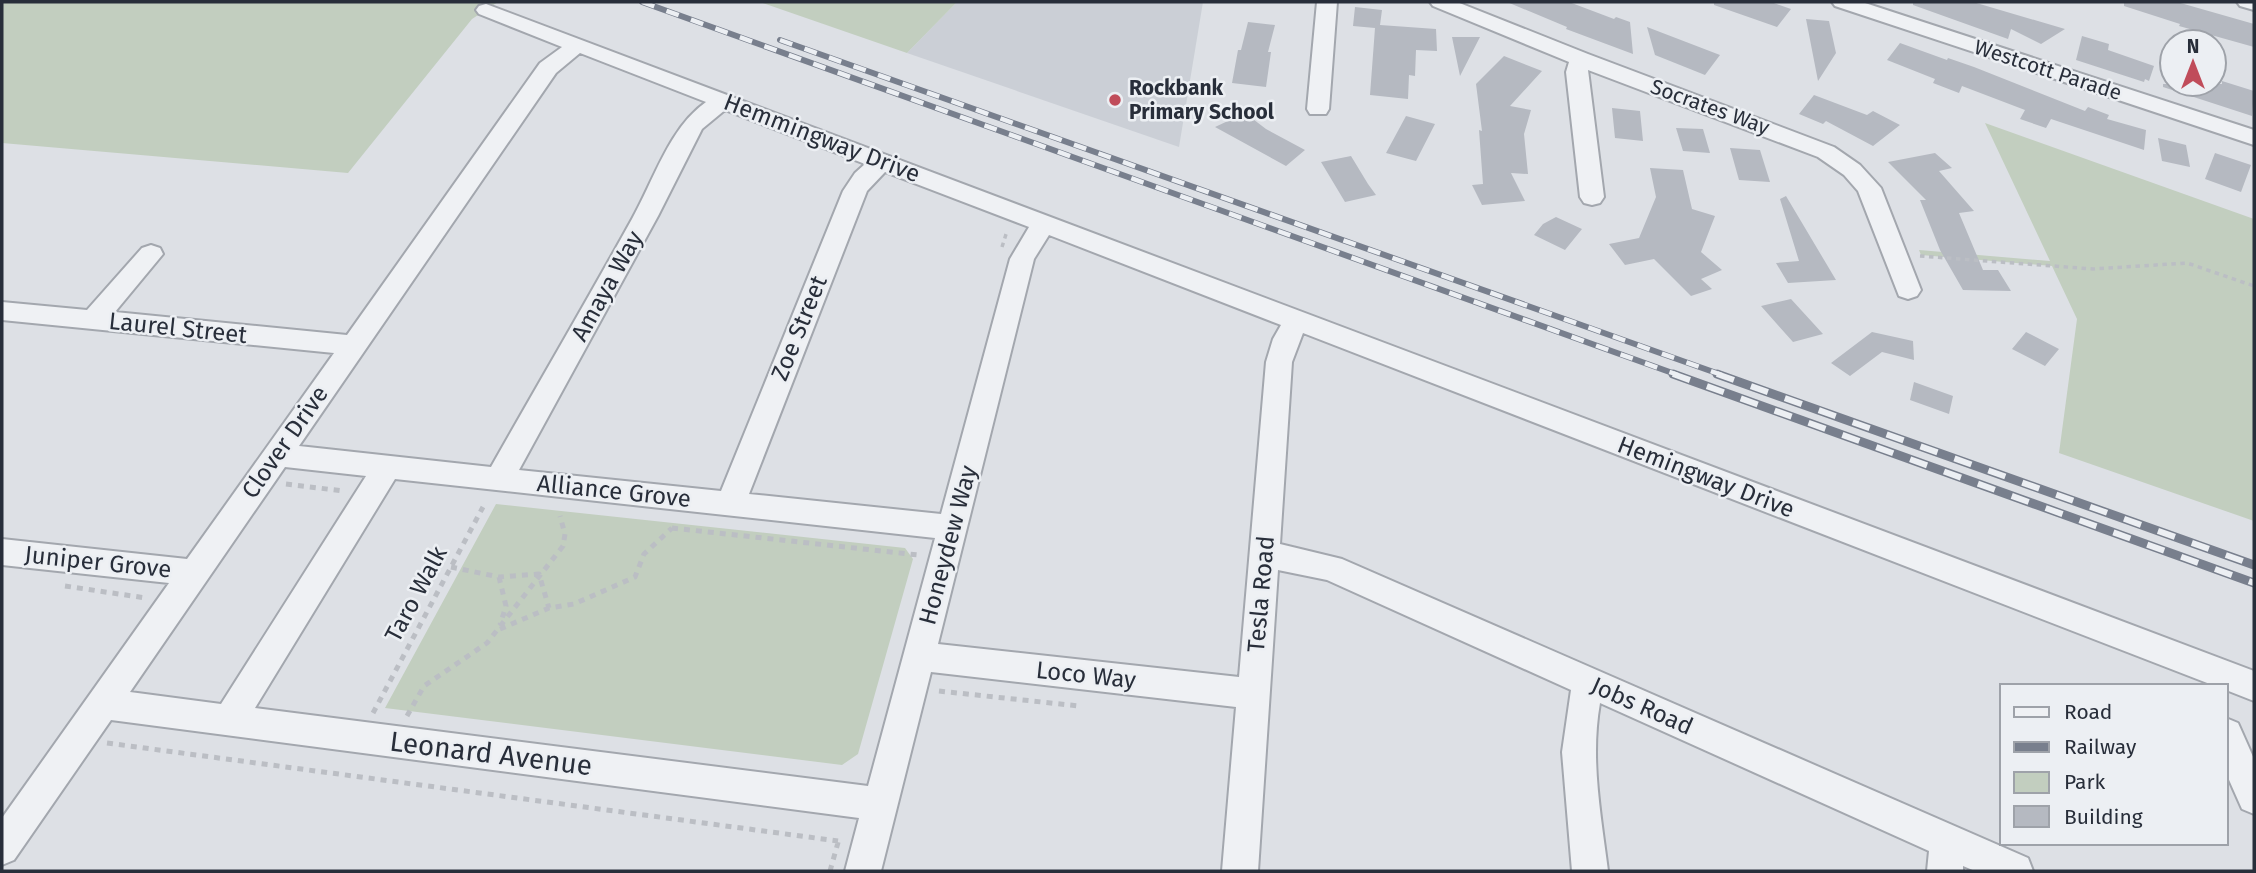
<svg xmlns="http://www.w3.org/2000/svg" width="2256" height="873" font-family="'Fira Sans',sans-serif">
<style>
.built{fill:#cbcfd6}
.green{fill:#c2cebf}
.building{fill:#b5b9c1}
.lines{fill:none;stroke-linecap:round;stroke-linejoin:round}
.minor-casing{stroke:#a3a7ae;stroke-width:4}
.path-far1{stroke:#bbbec4;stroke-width:3.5;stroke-dasharray:4.5 4.5;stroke-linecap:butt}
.path{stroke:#bbbec4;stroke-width:5;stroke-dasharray:6 6;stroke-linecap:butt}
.minor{fill:#eff1f4;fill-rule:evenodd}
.rail-far1-casing{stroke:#787f8d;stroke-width:6}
.rail-casing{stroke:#787f8d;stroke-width:9}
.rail-far1{stroke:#eceff3;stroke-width:4.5;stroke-dasharray:13;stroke-linecap:butt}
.rail{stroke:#eceff3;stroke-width:6;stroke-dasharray:18;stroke-linecap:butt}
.poi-dot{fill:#c04c5a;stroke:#eceff3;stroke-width:2.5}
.labels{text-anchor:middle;stroke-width:5;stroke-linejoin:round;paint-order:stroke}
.far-street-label{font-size:21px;fill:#282e3a;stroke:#eceff3}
.far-poi-label{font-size:21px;font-weight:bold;fill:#282e3a;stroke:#eceff3;text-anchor:start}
.street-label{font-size:24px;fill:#282e3a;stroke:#eceff3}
.near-street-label{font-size:28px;fill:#282e3a;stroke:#eceff3}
</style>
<rect width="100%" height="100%" fill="#dde0e5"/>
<path class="built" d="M957,2h246l-24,145 -272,-94z"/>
<path class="green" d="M2,2h496l-26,17 -124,154 -346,-30z
M760,2h197l-50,51z
M1985,123l269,96v302l-195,-68 18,-134 -25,-53 -131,-11 -2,-5 131,11z
M496,504l409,44 8,11 -55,195 -16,11 -457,-57z"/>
<path class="building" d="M1507,2h62l45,17 2,-2 14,5 3,32 -67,-25 1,-2z
M1714,2h57l20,7 -14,18 -63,-22z
M1913,2h60l92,27 -24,15 -30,-15 -3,10 -95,-34z
M2124,2h53l77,22v23l-75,-21 1,-2 -56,-18z
M1355,7l27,3 -2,15 56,4 1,22 -21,-1 -1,26 -6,-1 -1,24 -38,-4 5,-67 -22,-2z
M1806,19l23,2 7,32 -18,28z
M1248,22l27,3 -7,27h3l-5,35 -34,-4 6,-33h3z
M1647,27l73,28 -15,20 -50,-20z
M2082,36l27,8 -1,6 46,16 -5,15 -4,-2 -1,3 -68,-22z
M1452,37h28l-20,39z
M1900,43l47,17 1,-2 26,9 111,44 3,-4 21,8 -2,4 39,11 -2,20 -93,-31 -5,9 -26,-9 5,-9 -63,-24 -3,7 -26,-10 2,-4 -48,-19z
M1504,56l38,15 -32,35 21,4 -7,24 4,40 -17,-1 14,28 -43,4 -10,-20 11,-1 -4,-54 3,1 -6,-47z
M2222,81l32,10 -2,25 -89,-29v-3h59z
M1814,95l53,20 6,-4 27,14 -27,21 -47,-25 -3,3 -24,-10z
M1612,108l28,3 3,30 -28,-3z
M1245,113l21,16 39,21 -19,16 -71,-39z
M1406,116l29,8 -19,37 -30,-8z
M1676,128l27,1 7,24 -27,-2z
M2158,138l28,7 4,22 -28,-6z
M1730,148l30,2 10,32 -31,-2z
M1935,153l17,15 -13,3 35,40 -15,2 24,57h15l13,21 -48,-1 -23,-40 -20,-50h6l-38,-38z
M2215,153l36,12 -10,27 -36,-13z
M1351,156l17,28 8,11 -31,7 -24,-40z
M1650,168l33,2 9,39 23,7 -14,36 21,18 -21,9 11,10 -21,7 -37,-37 -29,6 -16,-21 30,-6 17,-41z
M1786,196l50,84 -48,3 -12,-20 23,-2 -19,-62z
M1556,217l26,12 -17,21 -31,-15 9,-11z
M1791,299l32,35 -30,8 -32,-36z
M1872,332l41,9 1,19 -32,-8 -32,24 -19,-13z
M2026,332l33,17 -14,17 -33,-17z
M1914,382l39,14 -4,18 -39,-14z"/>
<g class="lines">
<defs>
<path id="minor" d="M1317,2h20l-8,107 -3,5h-16l-3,-5z
M1430,2h27l131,52 246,93 26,18 21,23 40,102 -4,6 -9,3 -9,-3 -41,-105 -14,-16 -26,-18 -230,-87 16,127 -4,6 -8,2 -8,-2 -4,-6 -14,-125 3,-10 -136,-56z
M1832,2h30l392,128v15l-419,-139z
M2237,2h17v8l-14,-4z
M486,4l1768,667v30l-28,-11v-4h-11l-912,-353 -11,29 -12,182 62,15 686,299 5,13h-58l-12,-5v5h-36l2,-20 -329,-148c-10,56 1,112 8,168h-36l-10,-119 9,-62 -244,-110 -49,-10 -20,301h-36l14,-164 -305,-35 -50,199h-36l14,-53 -748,-98 -97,140 -12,5v-47l167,-235 -167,-18v-26l185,20 147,-206 -332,-33v-18l85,8 55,-62 9,-3 9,3 3,6 -48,58 232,23 193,-272 22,-16 -83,-33 -3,-4 3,-4zM580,53l126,49c-37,26 -52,78 -74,117 -46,83 -94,165 -141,248l-192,-21 257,-373zM725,110l140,54 -10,9 -12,18 -122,300 -202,-21 139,-254 44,-87zM885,172l144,55 -19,32 -69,255 -192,-20 118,-303zM1049,235l232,90 -8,14 -7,23 -27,315 -301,-33 96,-385zM285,467l81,9 -145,228 -91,-12zM395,479l540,59 -67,248 -613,-78z
M2226,718l12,5 16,36v55l-12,-5 -16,-36z"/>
</defs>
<use href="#minor" class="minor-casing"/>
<path class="path-far1" d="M1002,247l5,-16
M1920,256l173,13 94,-6 67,23"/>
<path class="path" d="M286,484l57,7
M672,528l246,27
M451,567l48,10 40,-3 10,34
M499,577l7,29 -6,19
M65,586l81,12
M500,629l49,-21 25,-4 61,-27 9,-23 28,-26
M939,691l140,15
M373,713l110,-206
M407,716l17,-30 63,-43 76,-97 2,-12 -5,-18
M107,743l731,98
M830,871l9,-32"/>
<use href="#minor" class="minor"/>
<defs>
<path id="rail-far1" d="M642,2l1036,373
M780,40l942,335"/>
<path id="rail" d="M1673,374l581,209
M1717,374l537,191"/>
</defs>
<use href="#rail-far1" class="rail-far1-casing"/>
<use href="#rail" class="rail-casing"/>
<use href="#rail-far1" class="rail-far1"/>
<use href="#rail" class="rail"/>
</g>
<circle class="poi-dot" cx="1115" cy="100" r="7"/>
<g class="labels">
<g class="far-street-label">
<text transform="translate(2048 70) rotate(18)" y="7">Westcott Parade</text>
<text transform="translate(1710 107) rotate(20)" y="7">Socrates Way</text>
</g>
<g class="far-poi-label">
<text x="1129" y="95">Rockbank<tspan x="1129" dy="24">Primary School</tspan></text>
</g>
<g class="street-label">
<text transform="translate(822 138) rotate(21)" y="8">Hemmingway Drive</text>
<text transform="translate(607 286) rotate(-61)" y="8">Amaya Way</text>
<text transform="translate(178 328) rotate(6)" y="8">Laurel Street</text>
<text transform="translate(799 328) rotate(-68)" y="8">Zoe Street</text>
<text transform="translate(285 442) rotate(-55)" y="8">Clover Drive</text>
<text transform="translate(1706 477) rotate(21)" y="8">Hemingway Drive</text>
<text transform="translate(614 491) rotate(6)" y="8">Alliance Grove</text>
<text transform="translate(948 545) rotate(-75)" y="8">Honeydew Way</text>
<text transform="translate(98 562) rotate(6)" y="8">Juniper Grove</text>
<text transform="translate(416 594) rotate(-62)" y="8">Taro Walk</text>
<text transform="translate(1261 594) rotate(-85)" y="8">Tesla Road</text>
<text transform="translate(1086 675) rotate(6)" y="8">Loco Way</text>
<text transform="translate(1642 706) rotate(24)" y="8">Jobs Road</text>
</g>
<g class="near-street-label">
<text transform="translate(491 753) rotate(7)" y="10">Leonard Avenue</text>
</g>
</g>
<rect width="2256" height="873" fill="none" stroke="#282e3a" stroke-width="7"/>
<rect x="2000" y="684" width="228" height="161" fill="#eceff3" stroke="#9ea2a9" stroke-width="2"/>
<rect x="2014" y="707" width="35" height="10" fill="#eff1f4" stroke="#9ea2a9" stroke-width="2"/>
<text x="2064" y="719" font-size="21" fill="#282e3a">Road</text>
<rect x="2014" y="742" width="35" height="10" fill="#787f8d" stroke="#9ea2a9" stroke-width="2"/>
<text x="2064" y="754" font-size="21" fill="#282e3a">Railway</text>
<rect x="2014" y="772" width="35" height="21" fill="#c2cebf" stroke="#9ea2a9" stroke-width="2"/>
<text x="2064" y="789" font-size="21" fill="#282e3a">Park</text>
<rect x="2014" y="806" width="35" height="21" fill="#b5b9c1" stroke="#9ea2a9" stroke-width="2"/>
<text x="2064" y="824" font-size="21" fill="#282e3a">Building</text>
<g transform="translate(2193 63)"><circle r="33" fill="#eceff3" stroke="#9ea2a9" stroke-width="2"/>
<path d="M0-5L12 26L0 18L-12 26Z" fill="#c04c5a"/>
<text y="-10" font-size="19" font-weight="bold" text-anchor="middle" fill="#282e3a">N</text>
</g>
</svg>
